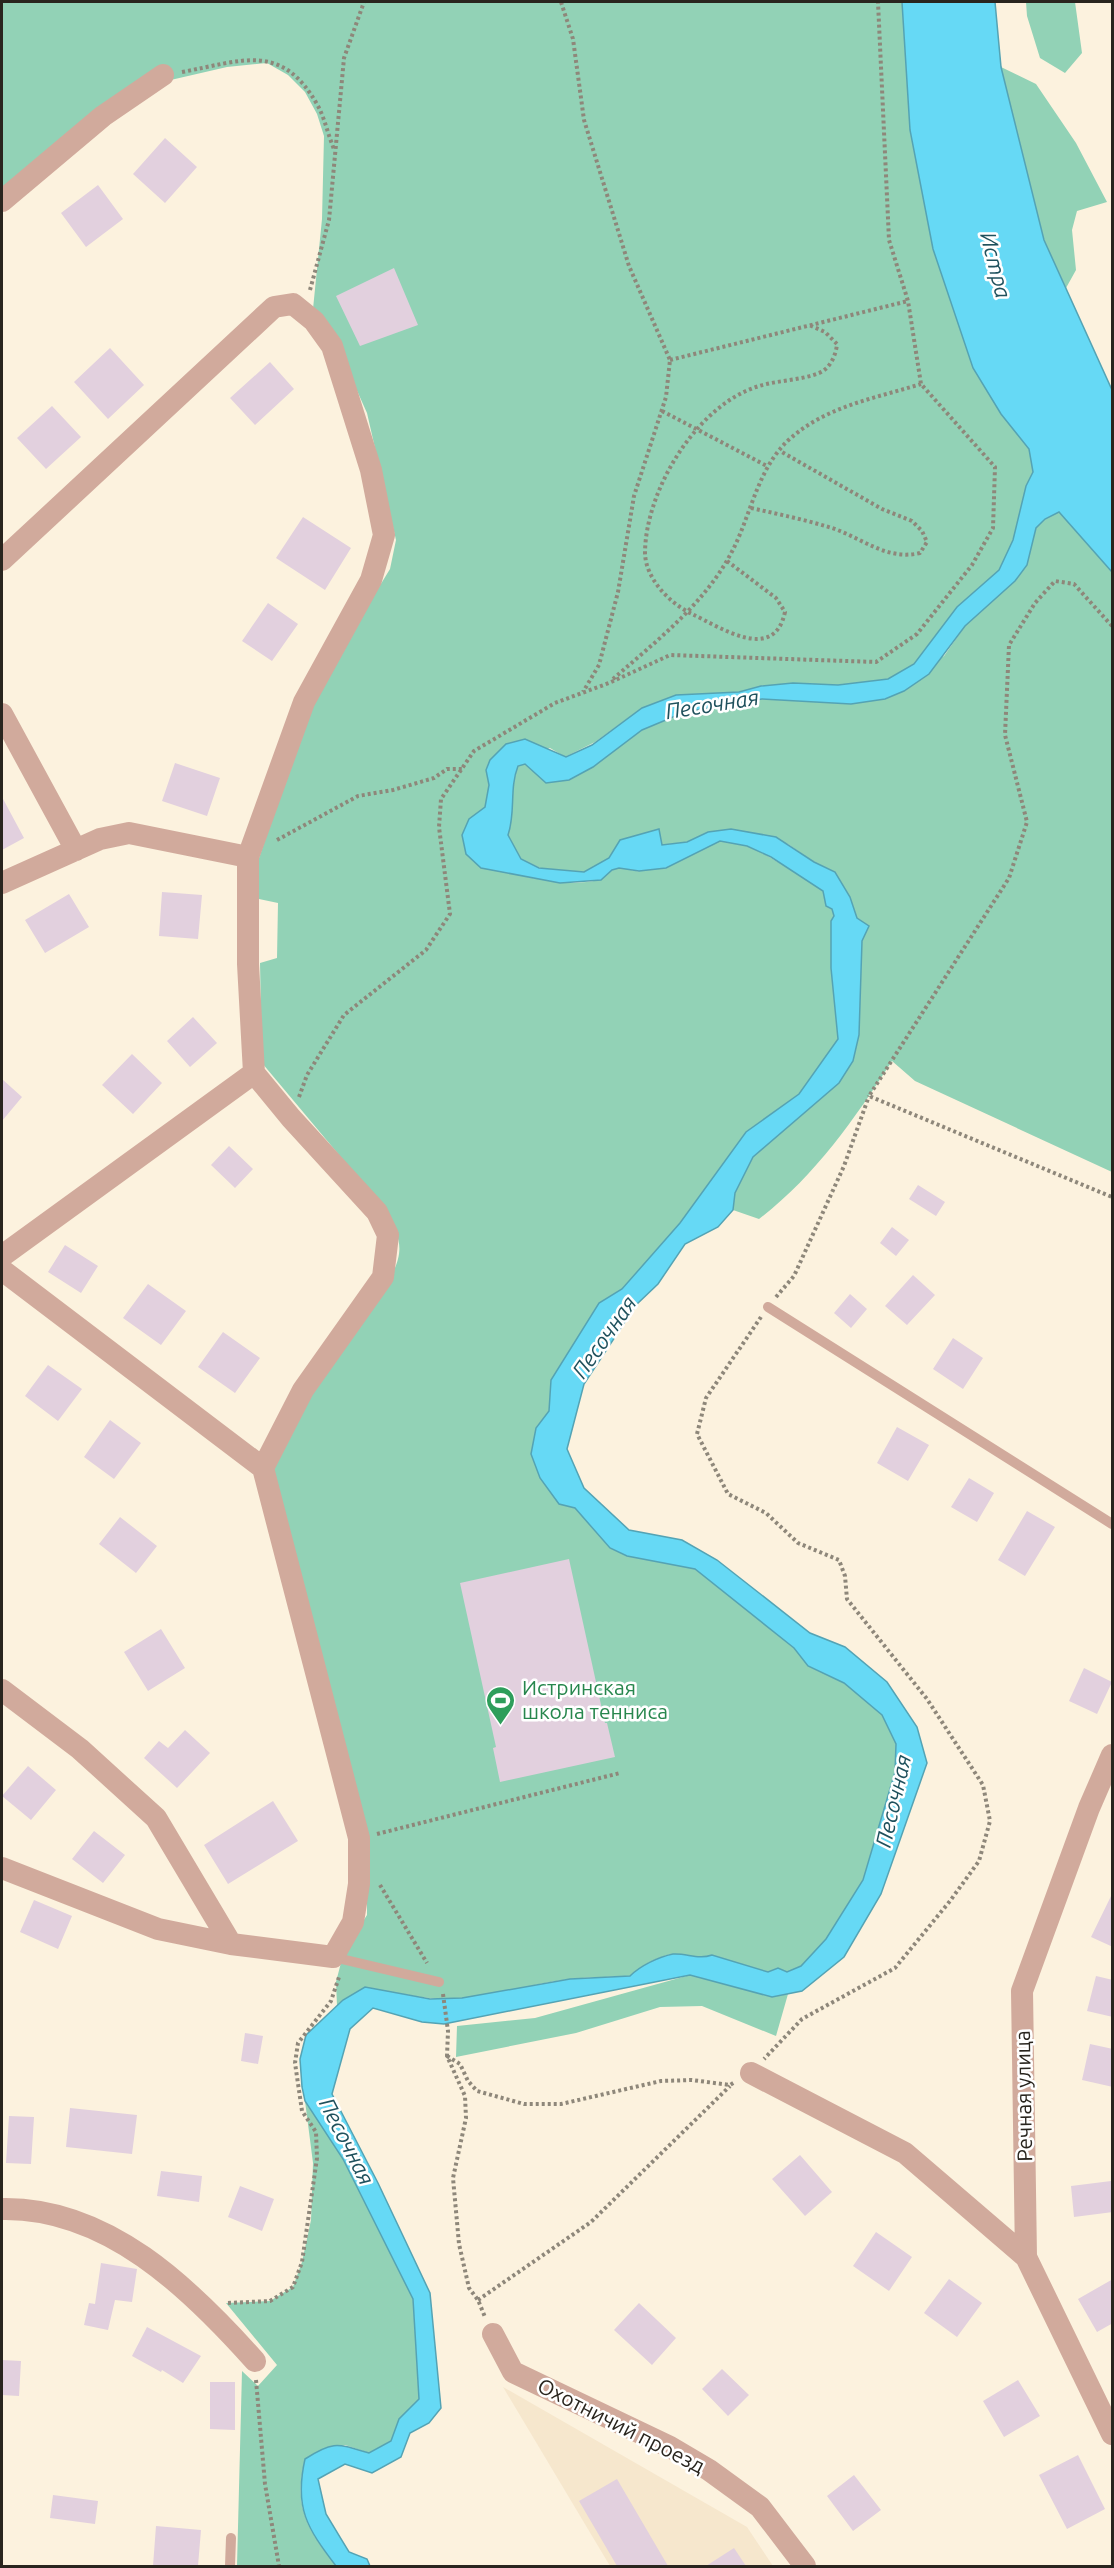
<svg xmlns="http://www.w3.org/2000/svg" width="1114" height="2568" font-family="Ubuntu,sans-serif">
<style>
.built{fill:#f6e7cd}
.green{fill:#92d2b6}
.water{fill:#66d9f5;stroke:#54a3b4;stroke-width:1.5}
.building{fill:#e2d0de}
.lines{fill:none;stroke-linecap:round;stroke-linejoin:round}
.path{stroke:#8e877a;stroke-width:4;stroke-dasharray:3 3;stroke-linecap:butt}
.lane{stroke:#d1aa9c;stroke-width:10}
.street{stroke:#d1aa9c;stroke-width:22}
.labels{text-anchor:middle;stroke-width:5;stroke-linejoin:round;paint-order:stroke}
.leisure-label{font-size:21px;fill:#27864d;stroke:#fff;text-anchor:start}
.street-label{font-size:21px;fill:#29251e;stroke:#fff}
.water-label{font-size:22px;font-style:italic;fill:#1f515d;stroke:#fff}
</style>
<rect width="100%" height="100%" fill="#fcf2de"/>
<path class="built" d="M503,2387l244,140 26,39h-163z"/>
<path class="green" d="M2,2h900l8,128 23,119 68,165 28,35 4,23 -7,14 -12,54 -15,30 -42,37 -43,57 -26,15 -50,6 -45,-2 -32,3 -22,6 -63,3 -34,13 -47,34 -30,15 -15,-9 -64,21 3,16 -4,22 -8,6 4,55c39,5 78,21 118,12 7,-2 10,-10 18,-12 8,-1 16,4 23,3 27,-4 52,-20 77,-29 24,-9 86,36 106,49l3,15 6,3 2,7 -3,5v47l7,71 -39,55 -53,38 -66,91 -58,66 -23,14 -48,77 -2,31 -13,17 39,80 35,40 17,8 68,13 99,79 14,18 36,17 38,32 14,29 -1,28 -32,108 -37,59 -25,27 -14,6 -9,-4 -10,4 -56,-17c-14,5 -25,-2 -39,-1 -15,2 -33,12 -43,22 -20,1 -40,1 -60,3 -46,5 -95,25 -141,19 -30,-3 -67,-18 -92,8l-1,-24 8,-31 23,-36v-35l-95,-417 1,-16 115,-163c16,-34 15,-40 -2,-73l-124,-148 -2,-100 17,-5 1,-55 -19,-4v-41l53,-156 28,-51 50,-82 6,-29 -29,-127 -42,-94 -12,-10 9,-90 2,-83 -7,-22 -12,-22 -17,-17 -21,-12 -40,4 -78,18 -147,111z
M1026,2h49l7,51 -17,20 -25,-15 -13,-42z
M1001,67l35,17 40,59 31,59 -30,9 -5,19 4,40 -10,18 -22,-48z
M1059,512l53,60v600l-197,-91 -23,-20c-38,59 -78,116 -133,158l-26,-9 2,-17 18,-36 86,-74 20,-48 3,-94 -12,-44 -15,-25 -21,-10 -26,-18 -80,-12 -21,10 -26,3 -2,-10 -39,5 -11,18 -25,14 -44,-4 -19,-9 -13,-24c8,-23 1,-46 10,-69l7,-2 21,19 47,-16 49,-37 43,-18 77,-13 89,5 93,-48 21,-30 50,-45 21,-53 9,-9z
M690,1975l82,22 16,-3 -12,42 -74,-30 -42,1 -84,26 -120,24 1,-31 78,-8z
M305,2101l38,58 70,140 6,100 -20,20 -8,22 -22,12 -24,-8 -40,14c-12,48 2,70 31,107h-99l5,-195 16,15 19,-21 -51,-62 44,-2 23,-14 9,-25 9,-42 2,-57z"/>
<path class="water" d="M902,2h93l6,65 43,173 68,150v182l-53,-60 -14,7 -9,9 -9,37 -12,16 -50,45 -36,48 -25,17 -19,8 -34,5 -89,-5 -77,13 -43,18 -49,37 -24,13 -23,3 -21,-19 -7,2c-9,23 -2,46 -10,69l13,24 18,9 45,4 25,-14 11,-18 39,-11 3,16 25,-3 21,-10 23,-3 45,8 38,25 21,10 15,25 7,21 12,8 -7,15 -3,94 -6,26 -14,22 -86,74 -18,36 -2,17 -15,17 -33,17 -27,40 -22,21 -52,79 -17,65 17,39 45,42 53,10 35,20 93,73 35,14 42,35 30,45 10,36 -46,131 -37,63 -42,34 -30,6 -82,-22 -246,49 -22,-2 -49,-14 -23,21 -18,65 46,89 52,110 11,115 -12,15 -19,10 -9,24 -29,16 -27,-9 -27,15 8,35 23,38 18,7 3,7h-34c-29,-38 -42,-58 -31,-107 29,-19 33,-15 64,-6l22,-12 8,-22 20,-20 -6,-100 -70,-140 -38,-58 -3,-14 -2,-28 6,-24 37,-35 22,-13 65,12 32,-1 108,-19 60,-3c10,-10 28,-19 43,-22 14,-1 25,6 39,1l56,17 10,-4 9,4 14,-6 25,-27 37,-59 32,-108 1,-28 -14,-29 -38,-32 -36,-17 -14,-18 -99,-79 -68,-13 -17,-8 -35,-40 -16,-4 -19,-26 -9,-24 5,-26 13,-17 2,-31 48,-77 23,-14 58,-66 66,-91 53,-38 39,-55 -7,-71v-47l3,-5 -2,-7 -6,-3 -3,-15 -52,-34 -24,-11 -27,-5 -54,27 -27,3 -20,-3 -7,2 -11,10 -41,3 -79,-15 -15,-14 -4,-19 7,-16 16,-12 4,-22 -3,-15 4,-10 16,-16 19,-5 41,18 26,-12 50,-37 34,-13 63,-3 22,-6 32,-3 45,2 50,-6 26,-15 43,-57 42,-37 14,-30 13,-54 7,-14 -4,-23 -28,-35 -28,-46 -40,-119 -23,-119z"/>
<path class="building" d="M165,138l32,29 -32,36 -32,-29z
M98,185l25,34 -37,28 -25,-34z
M394,268l24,57 -58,21 -24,-50z
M110,348l34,37 -36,34 -34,-37z
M270,362l24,27 -39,36 -25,-27z
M52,406l29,31 -35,32 -29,-31z
M303,517l48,31 -26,42 -49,-32z
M268,603l30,21 -26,37 -30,-20z
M175,763l45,15 -13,38 -45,-15z
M2,797l22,41 -22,12z
M162,892l40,3 -4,44 -39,-3z
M69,894l20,33 -44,26 -20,-33z
M193,1017l24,26 -27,24 -23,-26z
M132,1054l30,29 -29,31 -31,-29z
M2,1079l20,18 -20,24z
M229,1146l24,23 -18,19 -24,-23z
M918,1185l27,17 -9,14 -27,-17z
M892,1227l17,13 -13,16 -16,-13z
M65,1245l33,21 -17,27 -33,-21z
M913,1275l22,20 -28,30 -22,-19z
M148,1284l38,27 -25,34 -38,-27z
M850,1294l17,15 -16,19 -17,-15z
M223,1332l37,26 -25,35 -37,-26z
M953,1338l30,20 -20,31 -30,-20z
M48,1365l34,24 -24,32 -33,-25z
M110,1420l31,23 -27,36 -30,-22z
M897,1427l32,18 -21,36 -31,-18z
M969,1478l25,15 -17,29 -26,-15z
M1027,1511l28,16 -30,49 -27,-16z
M120,1517l37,29 -21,27 -37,-29z
M569,1559l36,164h2l8,34 -115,25 -7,-34 3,-1 -36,-164z
M161,1629l24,39 -37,23 -24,-39z
M1084,1668l28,14 -15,32 -28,-13z
M185,1730l25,23 -33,35 -33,-30 15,-17 9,7z
M28,1766l28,24 -25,30 -29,-24z
M273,1801l25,40 -70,43 -24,-39z
M94,1831l31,24 -22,28 -31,-24z
M1113,1892v55l-22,-10z
M34,1900l38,16 -14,33 -38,-17z
M1096,1976l17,4v37l-26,-6z
M245,2033l18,3 -5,28 -17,-3z
M1090,2044l23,5v38l-31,-7z
M70,2108l67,7 -5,39 -66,-7z
M9,2116l25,1 -3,47 -25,-1z
M800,2155l32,37 -27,24 -33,-37z
M161,2171l41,5 -3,26 -42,-6z
M1111,2181l2,31 -39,5 -3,-31z
M240,2186l34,13 -12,32 -34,-14z
M876,2232l36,25 -23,34 -36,-25z
M101,2263l36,6 -5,33 -17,-2 -7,30 -24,-5 5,-22 6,1z
M949,2279l33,24 -25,34 -33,-24z
M1113,2279v44l-16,9 -19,-33z
M639,2303l37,35 -24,27 -38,-35z
M147,2327l54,29 -18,27 -21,-13 -1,2 -29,-16z
M2,2360l19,1 -2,35 -17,-1z
M722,2369l27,26 -21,21 -26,-27z
M1018,2380l22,36 -36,21 -21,-36z
M210,2382h25v48l-25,-1z
M1078,2455l27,54 -38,20 -28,-54z
M854,2475l27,35 -28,21 -26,-35z
M617,2479l51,87h-51l-38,-65z
M53,2495l45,6 -3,23 -45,-6z
M156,2526l45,4 -3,36h-45z
M734,2548l12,18h-40z"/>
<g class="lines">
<path class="path" d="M561,2l12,37 11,81 45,146 41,94 -4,37 -32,99 -16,96 -19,73 -16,27
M182,72c60,-11 100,-31 136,34 7,13 10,29 16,43
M310,290l19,-70 15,-162 20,-56
M670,360l238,-59
M662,411l105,55
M751,508c27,6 55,12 81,20 30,10 55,33 88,25l7,-11 -5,-11 -10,-10 -30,-12 -102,-58
M727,561l49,37 9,14c-11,52 -65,15 -93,2 -23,-11 -47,-36 -47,-62 1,-62 51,-145 111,-165 20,-7 43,-6 63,-14 11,-4 17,-18 18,-29l-12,-12 -16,-7
M1112,626l-38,-42 -19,-3 -20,22 -26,42 -4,90 22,87 -18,56 -140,218 243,101
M613,679c41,-36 89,-73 116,-122 22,-38 27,-90 63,-120 36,-31 84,-39 129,-53
M277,840l81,-44 35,-6 41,-12 13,-9h15
M299,1097l8,-22 37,-60 82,-65 24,-36 -11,-87 2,-28 33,-48 81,-48 54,-20 61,-28 206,7 41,-28 55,-69 21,-37 2,-61 -74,-83 -13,-83 -19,-61 -11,-238
M776,1297l18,-21 50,-110 25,-70
M761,1317l-55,81 -9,36 31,60 38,19 32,30 41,17 6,16 2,23 80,100 56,86 7,36 -11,40 -29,40 -55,67 -93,51 -38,40
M377,1834l243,-61
M380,1885l47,78
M443,1994l5,37 -1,25 18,40 1,22 -13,60 6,66 10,44 9,12 7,17
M447,2056l13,8 8,17 9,10 47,13h37l100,-23 31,-1 38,5 5,-3
M478,2300l113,-78 139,-136
M228,2303l42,-2 23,-14 9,-25 15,-104 -1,-26 -14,-21 -7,-48 3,-20 33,-42 8,-24
M256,2380l9,104 14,82"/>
<path class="lane" d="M768,1307l344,217
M333,1957l106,25
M230,2566l1,-28"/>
<path class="street" d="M2,201l101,-85 60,-41
M2,560l272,-253 19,-3 21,17 18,25 39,124 13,65 -13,45 -67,122 -56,155v107l6,109 37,45 86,94 11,23 -5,42 -80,113 -40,78 96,370v46l-6,38 -20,35 -102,-13 -73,-15 -156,-61
M2,714l74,136
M2,883l98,-44 29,-6 119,24
M2,1256l252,-183
M2,1270l261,198
M2,1690l78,59 76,69 75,126
M1112,1755l-23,53 -67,183 4,266 86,177
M751,2073l154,80 121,104
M2,2209c105,-2 188,79 253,152
M493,2334l20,38 157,75 39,23 51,37 45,59"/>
</g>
<defs>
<symbol id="stadium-pin" viewBox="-11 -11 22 30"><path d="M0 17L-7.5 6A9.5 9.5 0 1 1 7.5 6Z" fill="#2e9e5b" stroke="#fff"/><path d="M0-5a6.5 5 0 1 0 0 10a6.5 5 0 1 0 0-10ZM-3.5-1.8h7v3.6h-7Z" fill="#fff"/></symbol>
</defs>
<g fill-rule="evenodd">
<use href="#stadium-pin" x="484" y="1684" width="33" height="45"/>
</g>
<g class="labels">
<g class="leisure-label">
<text x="522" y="1695">Истринская<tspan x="522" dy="24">школа тенниса</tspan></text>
</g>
<g class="street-label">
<text transform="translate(1024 2096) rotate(-91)" y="7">Речная улица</text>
<text transform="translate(621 2426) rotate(27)" y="7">Охотничий проезд</text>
</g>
<g class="water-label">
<text transform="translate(996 265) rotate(76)" y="8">Истра</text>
<text transform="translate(712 704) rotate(-9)" y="8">Песочная</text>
<text transform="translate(604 1337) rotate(-55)" y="8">Песочная</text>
<text transform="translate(893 1801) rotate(-77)" y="8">Песочная</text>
<text transform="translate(347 2141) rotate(63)" y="8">Песочная</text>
</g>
</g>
<rect width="1114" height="2568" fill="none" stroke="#29251e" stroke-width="6"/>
</svg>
